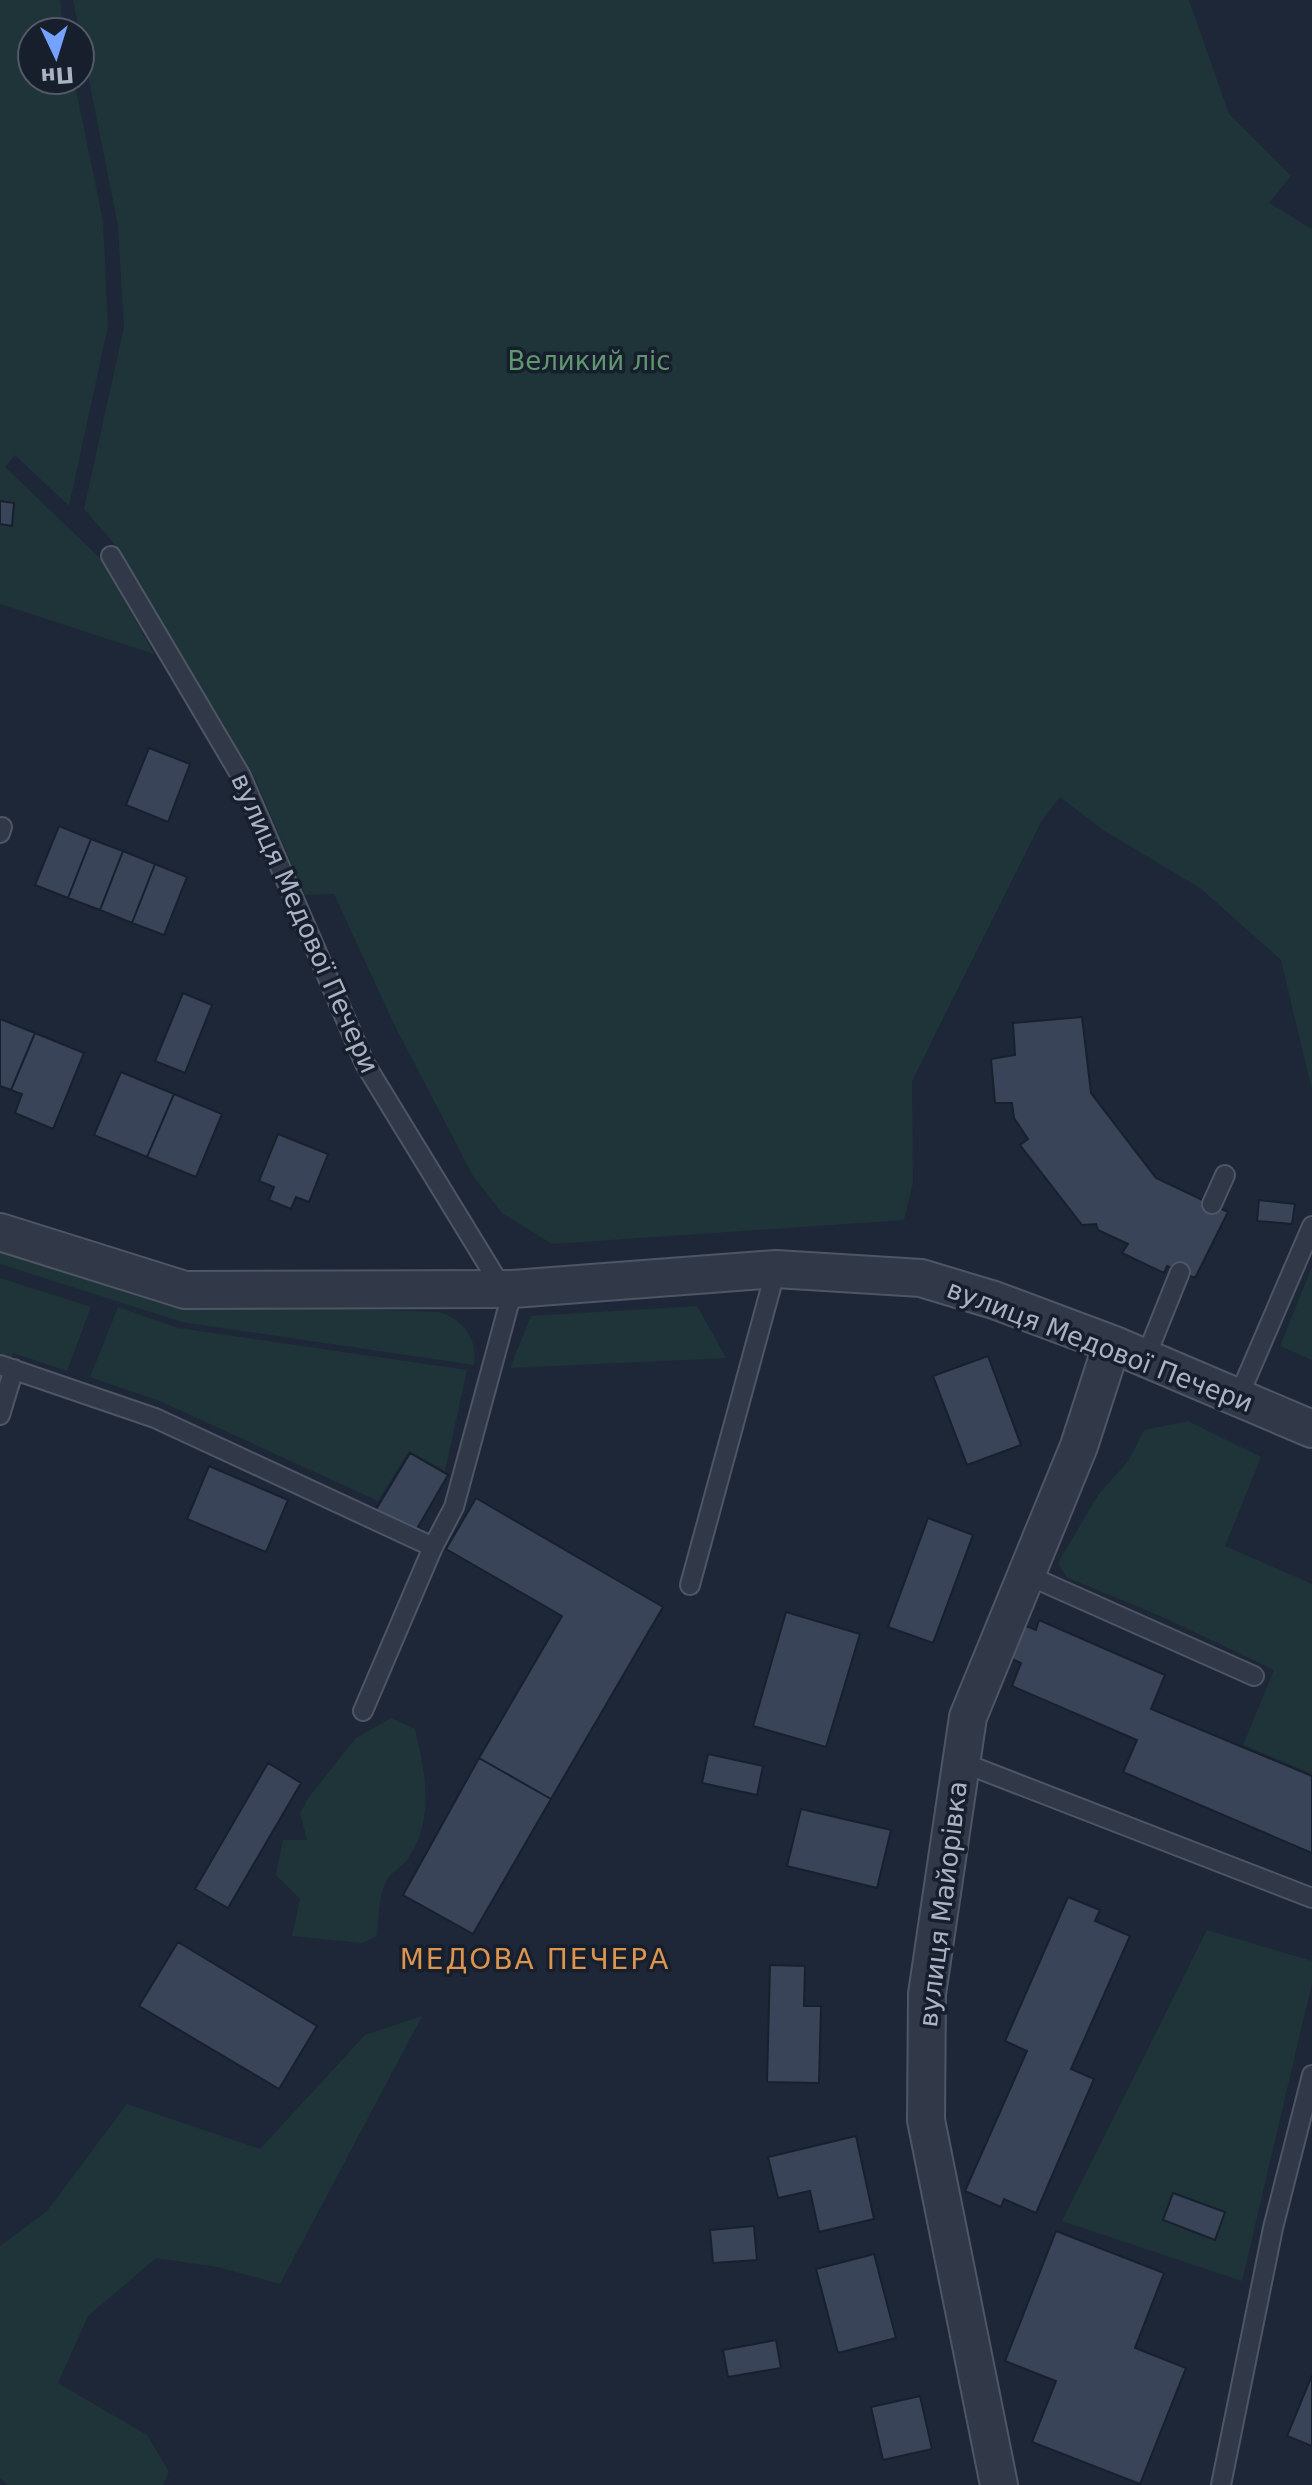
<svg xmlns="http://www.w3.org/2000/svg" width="1312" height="2485" font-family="'DejaVu Sans',sans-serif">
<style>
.green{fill:#1f3438}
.building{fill:#394458;stroke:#18202e;stroke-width:2}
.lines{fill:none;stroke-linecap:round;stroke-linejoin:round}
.service-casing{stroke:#4e5666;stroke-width:22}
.minor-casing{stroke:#4e5666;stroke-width:40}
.service{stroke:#313948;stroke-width:18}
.minor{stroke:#313948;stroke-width:36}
.labels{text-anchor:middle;stroke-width:7;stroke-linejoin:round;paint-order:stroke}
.park-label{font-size:26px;fill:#619770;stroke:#171e2c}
.street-label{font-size:26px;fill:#aab3c5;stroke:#171e2c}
.neighbourhood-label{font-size:28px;letter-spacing:2px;fill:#dc954e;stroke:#171e2c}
</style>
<rect width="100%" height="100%" fill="#1d2737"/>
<path class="green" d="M0,0h60l3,32h-31v48h42l29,141 5,105 -39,180 -54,-51 -10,12 97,93 52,94 -154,-50z
M73,0h1116l40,114 62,62 -22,27 43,26v861l-31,-130 -81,-72 -97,-58 -43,-33 -18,23 -130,261 1,102 -9,37 -352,24 -50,-31 -29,-37 -80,-154 -59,-128 -29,1 -51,-119 -136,-228 -34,-39 40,-182 -6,-101z
M0,1247l179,57 260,8c25,8 39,27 35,53l-292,-43 -182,-58z
M1312,1267v93l-32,-14z
M0,1278l91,29 -24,64 -54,-18 -13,42z
M697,1306l29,52 -216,10 21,-52z
M118,1307l60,21 289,42 -22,101 -36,-20 -31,50 -216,-99 -72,-25z
M1188,1421l73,36 -36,89 87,38v190l-69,-29 31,-75 -109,-52 -99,-41 -8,-14 40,-68 31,-35 15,-30z
M391,1718l24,11c10,42 20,88 -6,128 -5,9 -17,14 -22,23 -9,16 -8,37 -10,56l-15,7 -70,-7 8,-37 -24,-24 7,-35h24l-7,-27 9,-16 47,-59z
M1207,1930l105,31v22l-70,298 -180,-60z
M422,2016l-142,268 -62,-17 -62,-9 -68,58 -30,67 89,52 22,37 -6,13h-155l-8,-7v-232l47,-35 80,-107 133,45 105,-114z"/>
<path class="building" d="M0,501l14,2 -2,23 -12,-2z
M149,748l41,16 -22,58 -42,-17z
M59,826l32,13 -23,59 -33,-13z
M91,839l32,12 -23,59 -32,-12z
M123,851l32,13 -23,59 -32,-13z
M155,864l32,13 -23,58 -32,-12z
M183,993l29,12 -27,68 -30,-12z
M1082,1017l9,76 65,85 72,34 -33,66 -28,-12 -3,7 -42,-20 6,-9 -30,-14 -2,-6 -14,1 -62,-80 8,-6 -14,-21 -2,-15h-17l-4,-44 24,-4 -2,-32z
M0,1019l35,14 -24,57 -11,-4z
M35,1033l49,20 -31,76 -38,-16 7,-19 -11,-4z
M121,1072l53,22 -27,63 -53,-22z
M174,1094l48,20 -26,63 -49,-20z
M278,1134l50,20 -19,48 -13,-5 -5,12 -22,-9 5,-13 -15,-6z
M1259,1200l36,4 -3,20 -35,-3z
M988,1356l33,89 -54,20 -34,-89z
M410,1453l38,22 -34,59 -39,-23z
M209,1466l79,34 -22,52 -79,-33z
M476,1498l187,109 -112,192 -72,-41 83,-142 -116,-67z
M928,1518l45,17 -40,108 -45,-16z
M786,1612l74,22 -34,113 -73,-21z
M1039,1620l126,55 -14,34 161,67v77l-189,-81 14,-32 -125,-54 9,-23 -11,-5 13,-33 13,5z
M708,1754l55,12 -6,29 -55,-12z
M479,1758l72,41 -78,135 -70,-39z
M268,1763l33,20 -73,125 -33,-19z
M801,1809l90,21 -14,58 -90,-22z
M1068,1897l32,13 -5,11 35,15 -59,133 23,10 -58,134 -32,-14 -3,8 -36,-16 62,-140 -22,-10z
M178,1942l139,84 -38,63 -140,-83z
M770,1965l35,1 -1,40h17l-2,77 -52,-1z
M856,2136l18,83 -55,13 -9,-41 -32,7 -10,-41z
M1173,2193l52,19 -10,28 -52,-20z
M754,2226l3,34 -44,3 -3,-33z
M1056,2231l108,42 -29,75 51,20 -46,116 -108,-42 24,-61 -51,-20z
M874,2254l22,84 -58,15 -22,-84z
M776,2340l5,28 -53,9 -5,-27z
M1312,2375v71l-25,-10z
M920,2396l12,53 -49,11 -12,-53z"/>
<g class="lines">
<defs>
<path id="service" d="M111,556l130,220 124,288 137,224
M0,833l2,-6
M1212,1204l13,-29
M1145,1359l35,-87
M0,1365l155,53 278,129
M1238,1398l74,-172
M0,1415l14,-46
M1025,1574l229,102
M690,1585l86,-316
M363,1711l70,-164 21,-40 59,-218
M961,1762l351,136
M1221,2485l52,-257 39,-153"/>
<path id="minor" d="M0,1232l185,58 328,-1 263,-20 145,9 73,22 118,44 200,85
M999,2485l-73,-365 1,-126 41,-277 111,-271 33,-102"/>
</defs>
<use href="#service" class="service-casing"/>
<use href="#minor" class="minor-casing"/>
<use href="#service" class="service"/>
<use href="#minor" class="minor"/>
</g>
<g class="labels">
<g class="park-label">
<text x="589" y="370">Великий ліс</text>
</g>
<g class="street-label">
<text transform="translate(305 923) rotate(66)" y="9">вулиця Медової Печери</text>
<text transform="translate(1100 1346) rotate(21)" y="9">вулиця Медової Печери</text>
<text transform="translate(943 1904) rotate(-83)" y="9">вулиця Майорівка</text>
</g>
<g class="neighbourhood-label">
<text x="535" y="1969">МЕДОВА ПЕЧЕРА</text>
</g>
</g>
<g transform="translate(56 56) rotate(176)"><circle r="38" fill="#171e2c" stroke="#525a69" stroke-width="2"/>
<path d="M0-6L14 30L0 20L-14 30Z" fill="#75a2ff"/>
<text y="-12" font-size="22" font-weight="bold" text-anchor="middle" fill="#aab3c5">Пн</text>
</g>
</svg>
